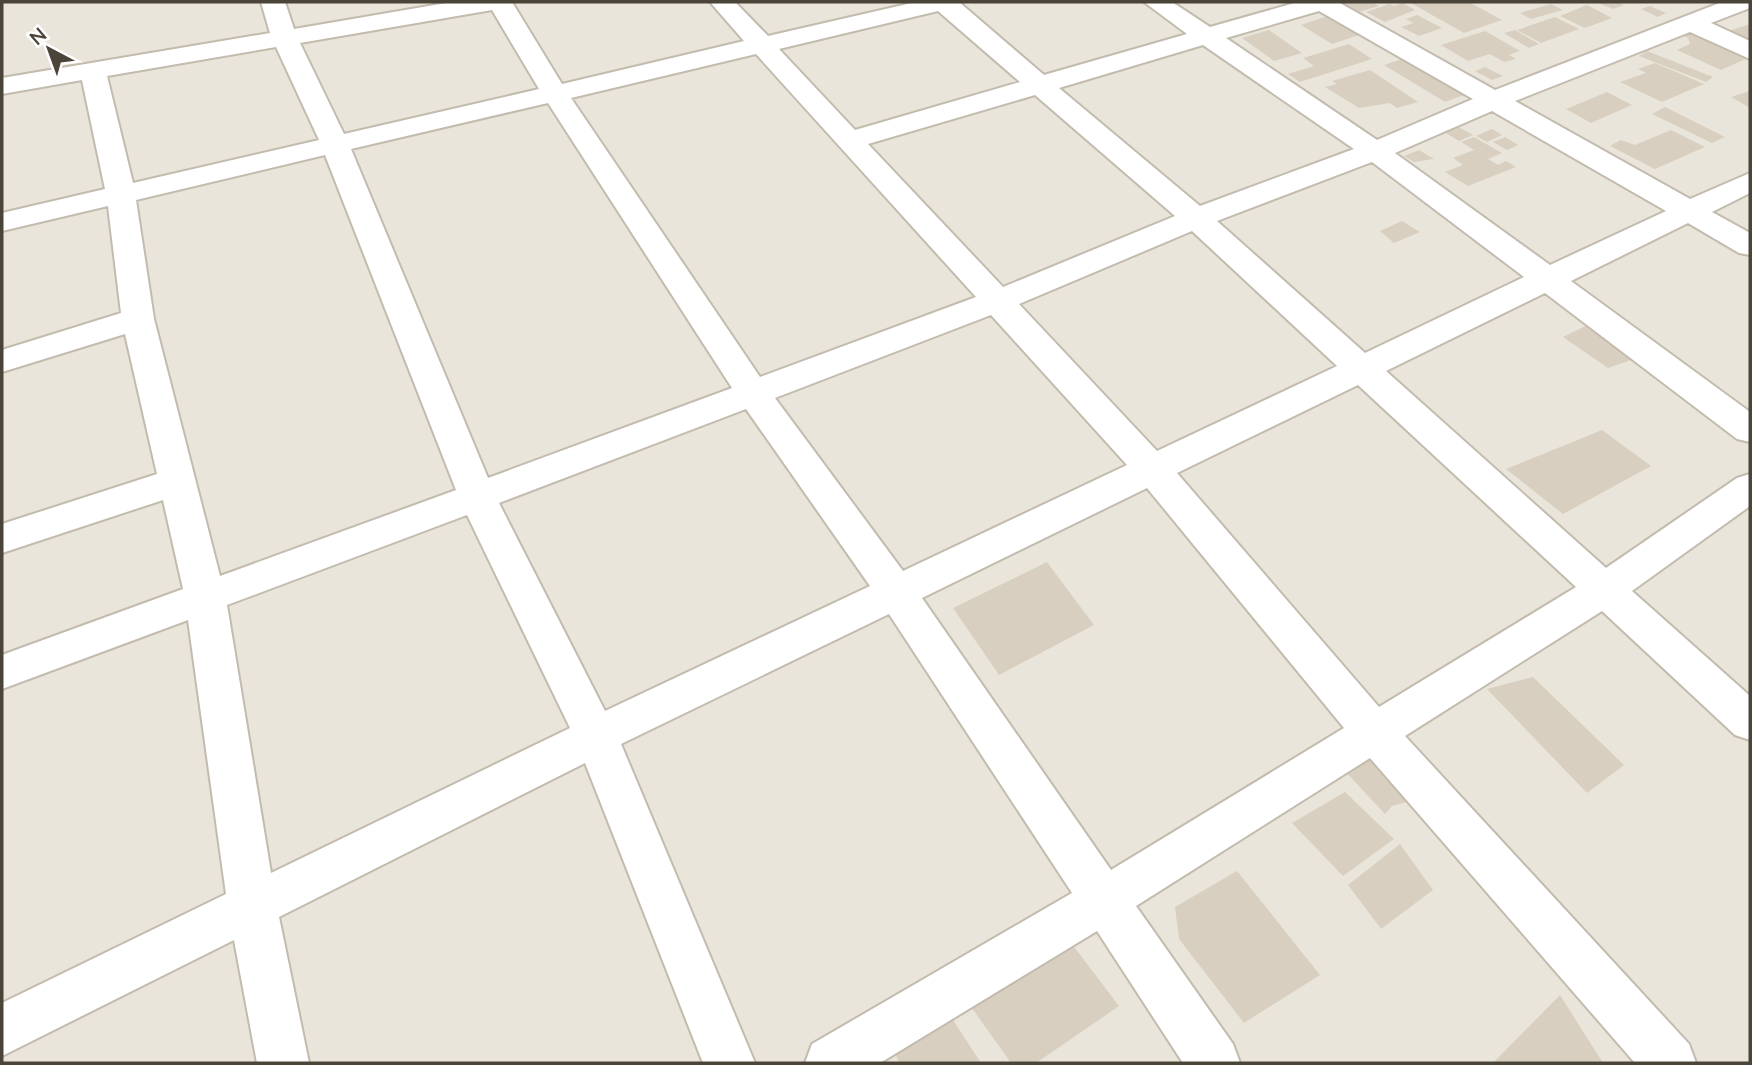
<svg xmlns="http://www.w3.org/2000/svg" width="1752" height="1065" font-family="Lato,sans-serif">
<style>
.residential{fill:#eae5da}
.building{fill:#d8cfc1}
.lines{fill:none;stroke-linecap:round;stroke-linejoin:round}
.street-casing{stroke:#c2bbae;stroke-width:4}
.street{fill:#fff;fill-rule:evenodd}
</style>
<rect width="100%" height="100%" fill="#f6f3ec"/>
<path class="residential" d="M2,2h1748v1061h-1748z"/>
<path class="building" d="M1340,2h32l7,4 -20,6z
M1409,2h60l33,18 -38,13z
M1596,2h20l8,3 -11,4z
M1403,3l12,7 -30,12 -19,-10 23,-8 5,2z
M1551,4l12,6 -32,9 -11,-6z
M1587,5l25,13 -27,10 -25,-12z
M1650,6l16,7 -8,4 -17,-8z
M1333,14l32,19 -33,11 -31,-19z
M1417,15l25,13 -23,8 -18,-9 12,-4 -7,-4z
M1555,17l24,12 -38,14 -24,-13z
M1750,24v16l-21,-9z
M1689,29l61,26v2l-29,13 -44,-20 13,-6 -2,-6 -11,-5z
M1269,30l33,23 -28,8 -32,-23z
M1515,30l24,14 -10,4 -25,-15z
M1485,31l35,20 -11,4 7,4 -12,3 -14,-8 -22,7 -27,-16z
M1349,44l23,15 -72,23 -12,-8 26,-8 -11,-8z
M1647,51l66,26 -7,5 -67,-26z
M1414,55l61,36 -30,11 -61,-37z
M1655,63l49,21 -42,18 -42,-20 26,-9 -8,-4z
M1485,67l18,9 -11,4 -17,-9z
M1370,70l48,32 -21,6 -7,-5 -31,5 -34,-21 12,-3 -5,-3z
M1750,91v17l-19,-11z
M1607,92l25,13 -41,18 -25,-14z
M1665,107l60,30 -13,6 -60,-29z
M1455,125l18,10 -14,6 -18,-11z
M1492,129l10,6 -15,7 -11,-6z
M1671,130l34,17 -50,22 -45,-23 11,-6 14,5z
M1474,137l28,16 -14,6 10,6 8,-4 10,6 -48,19 -23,-14 18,-7 -10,-7 21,-8 -13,-8z
M1505,137l13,8 -11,5 -14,-8z
M1419,150l15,9 -20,3 -10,-6z
M1402,221l18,11 -26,11 -14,-12z
M1600,319l48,35 -40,14 -45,-31z
M1602,430l49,36 -88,48 -57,-45z
M1047,562l47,63 -95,50 -46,-67z
M1533,677l91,88 -37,28 -100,-104z
M1371,753l50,45 -29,8 -7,8 -44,-47z
M1345,792l49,47 -51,37 -51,-53z
M1400,844l33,46 -52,39 -33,-44z
M1237,871l83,104 -76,48 -65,-84 -4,-32z
M1059,927l60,79 -83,57h-25l-47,-66z
M1560,995l43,68h-110z
M953,1020l28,43h-82l-4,-11z"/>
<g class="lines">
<defs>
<path id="street" d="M261,2h24l9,27 158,-27h60l50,82 182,-43 -34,-39h25l33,34 148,-34h43l85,73 143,-41 -43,-32h28l38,25 88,-25h40l157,88 227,-88h28v6l-39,15 39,18v18l-60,-27 -175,69 175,98 60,-26v20l-38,19 38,21v22l-11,-2 -51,-30 -117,58 179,131v30l-13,-3 -192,-146 -159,78 220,197 131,-90 13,-4v32l-118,85 118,105v44l-15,-5 -133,-124 -197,125 284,308 7,19h-61l-265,-305 -234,148 97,138 7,19h-57l-86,-132 -217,132h-75l7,-19 260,-151 -183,-279 -268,130 134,319h-52l-118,-300 -306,154 30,146h-52l-23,-123 -232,116v-53l224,-109 -38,-274 -186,69v-34l181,-66 -20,-89 -161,53v-29l155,-50 -32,-140 -123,38v-22l119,-37 -13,-107 -106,25v-18l103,-24 -23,-109 -80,14v-16l268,-45zM492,10l47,79 -195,45 -44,-91zM938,11l82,71 -165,48 -76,-81zM1319,11l154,88 -96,41 -151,-102zM1203,45l151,104 -154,57 -141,-118zM276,47l43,93 -186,43 -26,-107zM756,54l220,243 -216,80 -189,-279zM1035,95l140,121 -172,71 -135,-143zM548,103l184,285 -244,90 -137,-329zM1492,111l174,100 -116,54 -155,-112zM325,155l131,335 -236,86 -66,-257 -18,-119zM1372,162l152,115 -159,76 -148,-132zM1192,231l145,135 -180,85 -138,-147zM991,315l136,150 -224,106 -128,-173zM1358,385l218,202 -197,120 -202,-234zM746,409l124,177 -265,125 -106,-208zM1147,488l197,240 -233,142 -189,-272zM467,515l103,213 -299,145 -44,-268z"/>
</defs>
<use href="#street" class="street-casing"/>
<use href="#street" class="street"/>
</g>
<rect width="1752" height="1065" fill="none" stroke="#4b4439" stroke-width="7"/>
<g transform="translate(49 49) rotate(319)" stroke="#ffffff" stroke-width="5" paint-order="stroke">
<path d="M0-5L12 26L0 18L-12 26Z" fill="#4b4439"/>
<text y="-10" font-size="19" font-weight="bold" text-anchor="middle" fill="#4b4439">N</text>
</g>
</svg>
